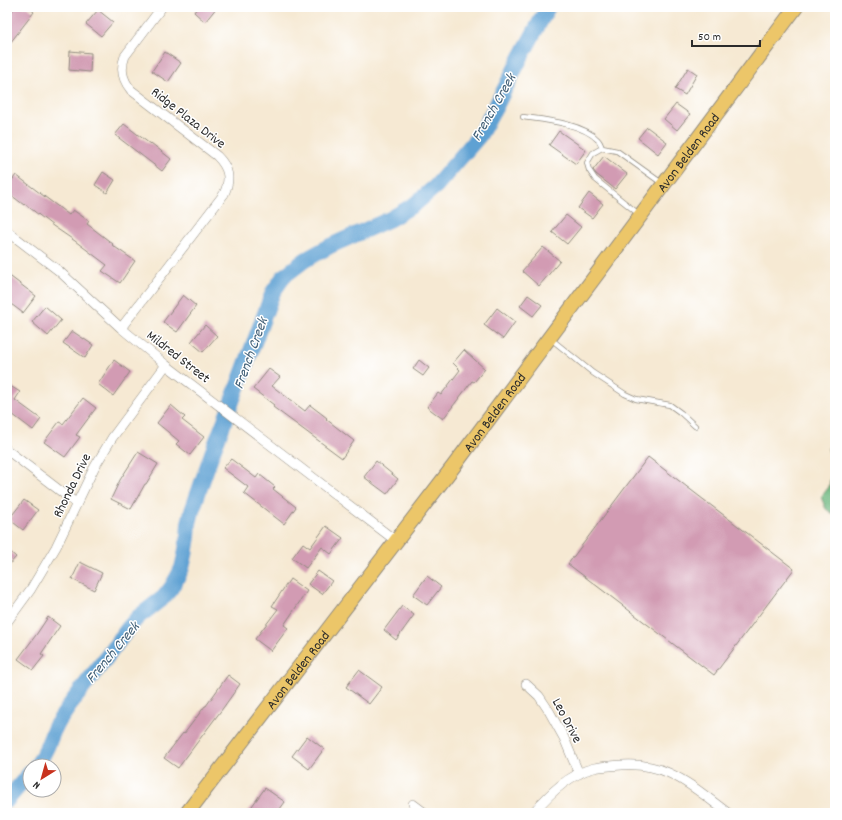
<svg xmlns="http://www.w3.org/2000/svg" width="842" height="820" font-family="Dekko,sans-serif">
<style>
.forest{fill:#6eb880;stroke:#4c7256}
.lines{fill:none;stroke-linecap:round;stroke-linejoin:round}
.river{stroke:#5fa1d3;stroke-width:16}
.building{fill:#d29bb3}
.service-casing{stroke:#908a7f;stroke-width:6}
.minor-casing{stroke:#908a7f;stroke-width:10}
.primary-casing{stroke:#908a7f;stroke-width:16}
.service{stroke:#fff;stroke-width:4.5}
.minor{stroke:#fff;stroke-width:9}
.primary{stroke:#ecc669;stroke-width:14}
.labels{text-anchor:middle;stroke-width:3;stroke-linejoin:round;paint-order:stroke}
.street-label{font-size:14px;fill:#2b2b2b;stroke:#fff}
.water-label{font-size:15px;font-style:italic;fill:#426077;stroke:#fff}
</style>
<rect width="100%" height="100%" fill="#fff"/>
<filter id="ink" filterUnits="userSpaceOnUse"><feTurbulence type="fractalNoise" baseFrequency=".025" numOctaves="2"/><feDisplacementMap in="SourceGraphic" scale="8" xChannelSelector="R" yChannelSelector="G"/><feConvolveMatrix kernelMatrix="1 2 1 2 8 2 1 2 1" color-interpolation-filters="sRGB"/></filter>
<filter id="wash" filterUnits="userSpaceOnUse"><feTurbulence type="fractalNoise" baseFrequency=".012" numOctaves="4" result="noise"/><feDisplacementMap in="SourceGraphic" scale="16" xChannelSelector="R" yChannelSelector="G"/><feGaussianBlur stdDeviation="0.9" result="paint"/><feColorMatrix in="noise" values="0 0 0 0 0 0 0 0 0 0 0 0 0 0 0 0 0 1.4 0 .05"/><feComposite in="paint" operator="in"/></filter>
<g filter="url(#wash)">
<rect width="100%" height="100%" fill="#f6e9d3"/>
<path class="forest" d="M835,446v69l-9,-6 -5,-12 8,-10 3,-21 -4,-18z"/>
<g class="lines">
<path class="river" d="M36,766l5,-7 6,-12 8,-20 17,-25 37,-48 20,-27 9,-10 26,-20 7,-9 7,-12 4,-8 3,-13 3,-18 1,-14 3,-12 20,-58 13,-33 48,-128 11,-16 21,-16 25,-14 60,-27 25,-15 21,-18 43,-50 16,-28 27,-53 26,-48
M7,800l23,-27"/>
</g>
<g id="blocks">
<path class="building" d="M15,7h13l6,5 -27,35v-29z
M198,7h19l-12,15 -11,-10z
M98,10l15,12 -12,14 -15,-12z
M70,51l21,2 -1,19 -21,-2z
M165,52l16,11 -13,19 -16,-11z
M688,68l9,6 -12,21 -10,-6z
M676,104l14,10 -13,16 -13,-11z
M124,124l26,20 1,-1 20,16 -9,12 -47,-36z
M647,127l20,15 -9,12 -20,-16z
M559,131l27,19 -10,14 -27,-19z
M604,156l23,18 -12,15 -19,-15 -3,-4z
M103,172l12,8 -8,13 -12,-8z
M16,175l53,40 4,-5 16,11 -2,3 26,20 -1,1 23,16 -15,22 -18,-12 5,-6 -32,-24 -22,-15 -28,-22 -1,1 -17,-13v-5z
M589,193l14,11 -11,14 -14,-10z
M566,215l15,12 -14,17 -15,-12z
M543,247l17,14 -21,25 -17,-15z
M7,274l29,22 -13,17 -16,-12z
M183,295l13,11 -19,26 -14,-10z
M528,295l14,10 -9,11 -13,-10z
M45,306l16,14 -13,16 -16,-14z
M497,308l18,14 -12,17 -19,-14z
M205,325l12,11 -14,16 -12,-10z
M72,331l21,14 -8,13 -22,-15z
M464,350l21,19 -11,13 -2,-1 -29,38 -16,-12 11,-14 3,2 19,-25 -7,-7z
M114,360l16,12 -17,24 -15,-12z
M419,360l10,8 -6,8 -10,-7z
M269,369l11,8 -8,9 33,25 5,-6 17,13 -1,1 28,22 -12,17 -69,-51 1,-2 -21,-16z
M7,384l13,8 -5,8 26,19 -8,11 -25,-19 -1,1z
M83,398l13,10 -20,27 4,2 -15,20 -21,-15 15,-20 4,2z
M171,405l14,12 -3,3 22,17 -14,18 -14,-11 3,-3 -22,-18z
M138,452l20,12 -12,20h-1l-14,25 -20,-10 9,-19z
M648,457l146,112 -80,106 -146,-111z
M231,459l25,19 3,-4 16,13 -2,2 23,18 -12,17 -40,-31 4,-6 -25,-19z
M376,461l22,18 -11,15 -23,-17z
M24,500l14,10 -15,20 -14,-11z
M326,526l17,12 -12,16 -9,-7 -16,21 -14,-10 11,-15 7,5z
M7,549l9,8 -9,10z
M80,562l22,11 -8,17 -22,-11z
M318,571l14,10 -10,13 -14,-10z
M427,576l14,11 -14,18 -14,-10z
M290,579l17,12 -23,34 4,3 -17,23 -16,-12 23,-30 -6,-3z
M402,606l12,9 -18,25 -12,-10z
M48,617l12,9 -19,28 3,2 -11,14 -15,-11 18,-24z
M359,670l23,17 -13,17 -23,-17z
M228,675l12,9 -17,24 -45,60 -14,-10 19,-25 1,1 21,-28h1z
M307,736l17,13 -15,20 -17,-13z
M265,788l20,14 -8,11h-30z"/>
</g>
</g>
<g filter="url(#ink)">
<use href="#blocks" fill-opacity="0" stroke="#908a7f" stroke-width="1"/>
<g class="lines">
<defs>
<path id="service" d="M523,117c21,3 59,6 75,23 2,2 3,5 4,8
M640,215l-45,-36 -6,-9 -2,-7 6,-10 9,-5 15,3 46,33
M551,339l42,34 32,21 11,5 34,6 11,8 14,13"/>
<path id="minor" d="M7,231l52,40 62,57 45,37 230,176
M121,328l103,-134c7,-15 5,-26 -7,-38l-86,-66c-9,-11 -11,-21 -6,-34l37,-49
M7,450l69,53
M7,622l24,-33 25,-42 38,-79 18,-30 54,-73
M526,684l13,12 10,15 15,27 15,36
M413,804l12,9
M533,813c16,-19 36,-39 61,-45 9,-2 18,-2 28,-3 16,-1 32,1 47,8 22,10 40,26 59,40"/>
<g id="primary">
<path id="s1" d="M187,813l266,-346 343,-460"/>
</g>
</defs>
<use href="#service" class="service-casing"/>
<use href="#minor" class="minor-casing"/>
<use href="#primary" class="primary-casing"/>
<use href="#service" class="service"/>
<use href="#minor" class="minor"/>
<use href="#primary" class="primary"/>
</g>
</g>
<g class="labels">
<g class="street-label">
<text transform="translate(189 117) rotate(38)" y="5">Ridge Plaza Drive</text>
<text dy="5" stroke="none"><textPath href="#s1" startOffset="829">Avon Belden Road</textPath></text>
<text transform="translate(179 356) rotate(38)" y="5">Mildred Street</text>
<text dy="5" stroke="none"><textPath href="#s1" startOffset="505">Avon Belden Road</textPath></text>
<text transform="translate(71 485) rotate(-64)" y="5">Rhonda Drive</text>
<text dy="5" stroke="none"><textPath href="#s1" startOffset="181">Avon Belden Road</textPath></text>
<text transform="translate(568 720) rotate(62)" y="5">Leo Drive</text>
</g>
<g class="water-label">
<text transform="translate(493 107) rotate(-60)" y="5">French Creek</text>
<text transform="translate(250 353) rotate(-70)" y="5">French Creek</text>
<text transform="translate(112 652) rotate(-50)" y="5">French Creek</text>
</g>
</g>
<rect width="842" height="820" fill="none" stroke="#fff" stroke-width="24"/>
<g transform="translate(42 778) rotate(217)"><circle r="19" fill="#ffffff" stroke="#aaaaaa"/>
<path d="M0-3L7 15L0 10L-7 15Z" fill="#c8321e"/>
<text y="-6" font-size="11" font-weight="bold" text-anchor="middle" fill="#2b2b2b">N</text>
</g>
<path d="M692 40v6h68v-6" fill="none" stroke="#2b2b2b" stroke-width="2"/>
<text x="698" y="40" font-size="12" fill="#2b2b2b" stroke="#ffffff" stroke-width="3" paint-order="stroke">50 m</text>
</svg>
